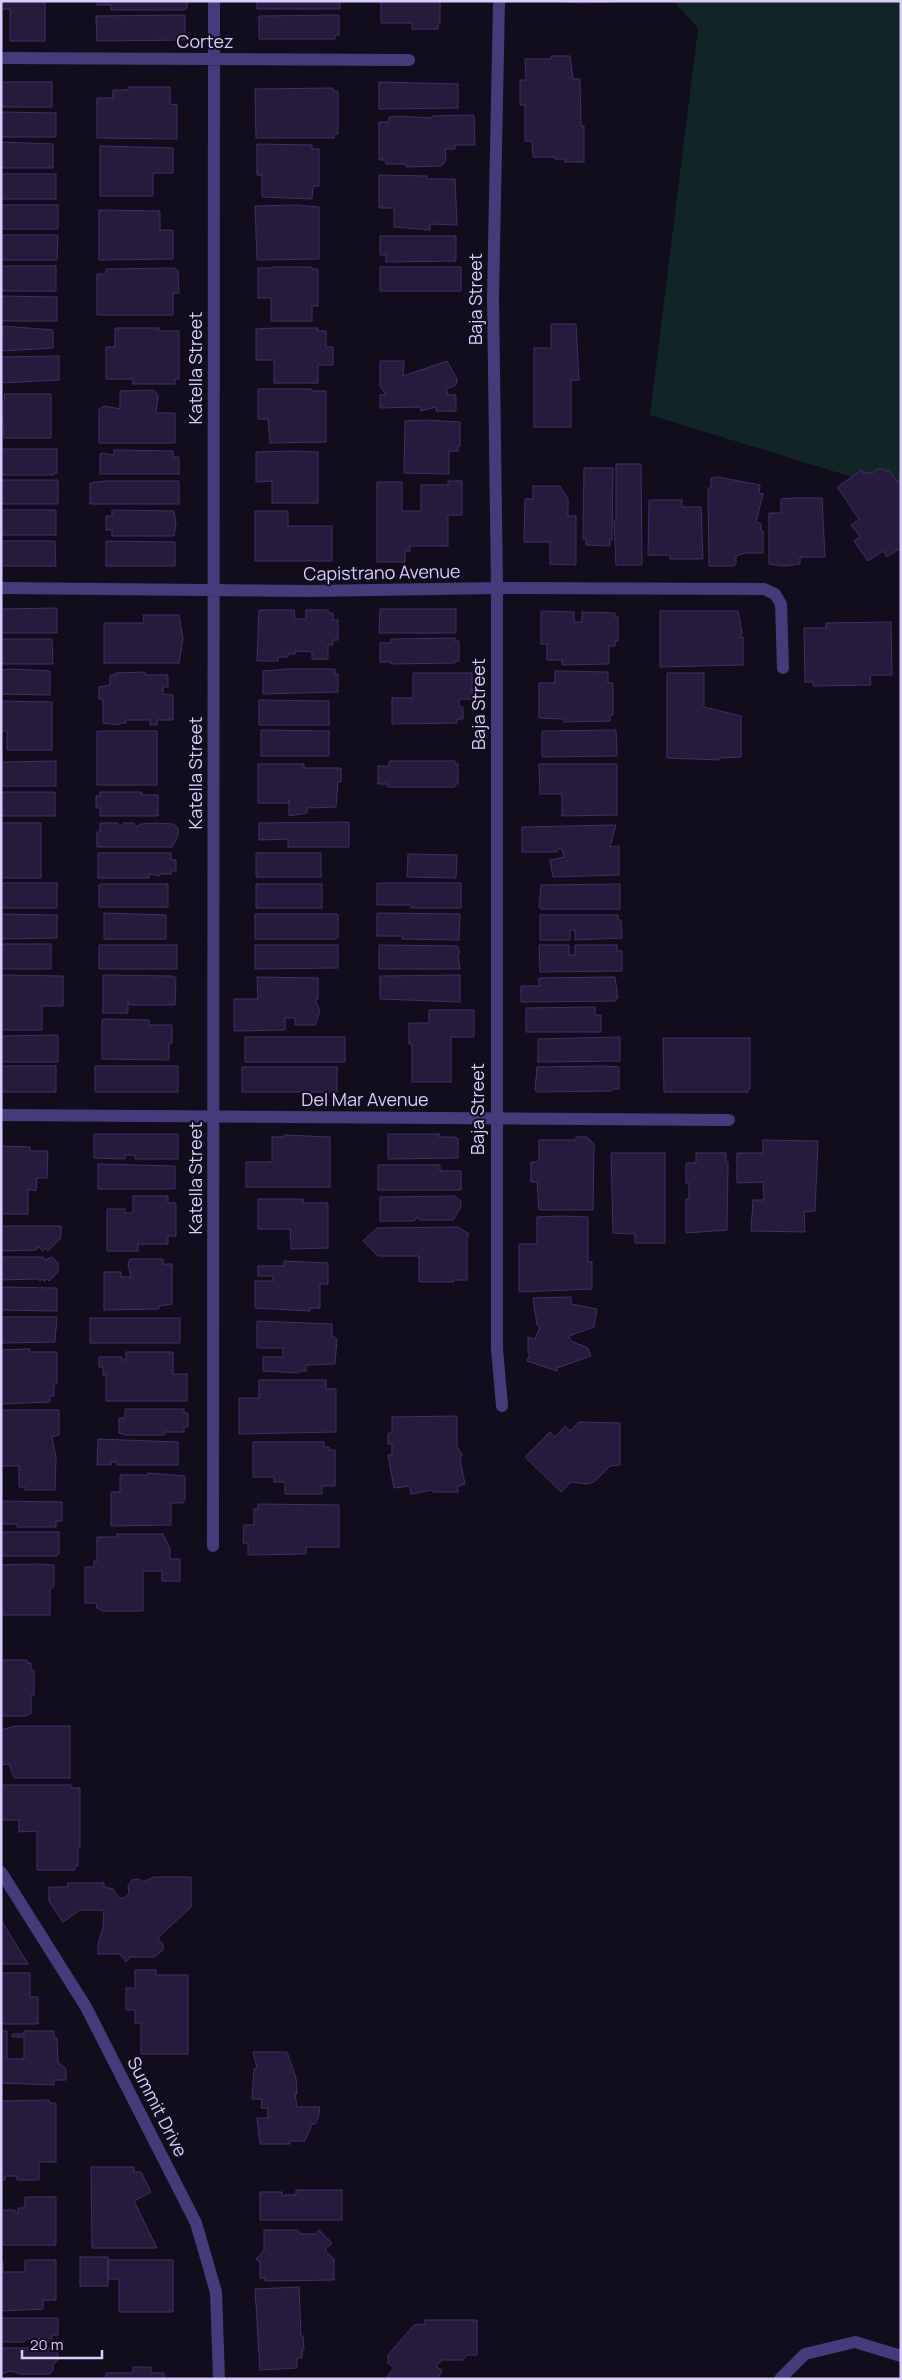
<svg xmlns="http://www.w3.org/2000/svg" width="902" height="2380" font-family="Manrope,sans-serif">
<style>
.green{fill:#112527}
.building{fill:#261a3d;stroke:#412e68}
.lines{fill:none;stroke-linecap:round;stroke-linejoin:round}
.minor{stroke:#463b7a;stroke-width:12}
.tertiary{stroke:#463b7a;stroke-width:12}
.labels{text-anchor:middle;stroke-width:4;stroke-linejoin:round;paint-order:stroke}
.street-label{font-size:18px;fill:#d8cdfc;stroke:#120d1d}
</style>
<rect width="100%" height="100%" fill="#120d1d"/>
<path class="green" d="M673,1h228v491l-251,-77 48,-387z"/>
<path class="building" d="M1,1h44v40h-35v-32h-9z
M94,1h93v7l-4,2h-72v-5h-14v-3z
M257,1h83v8h-83z
M381,1h59v22h-2v6h-26v-6h-31z
M552,1h61v1l-31,1z
M185,15v25l-88,1 -1,-25z
M339,15v20h-4v4h-76v-23z
M551,56h19l3,23h7l1,47h3v36h-19v-3h-10v-2h-22l-1,-16h-7v-36h-5v-25h6l-1,-21h26z
M1,82h51v25h-51z
M379,82l79,2v24l-79,1z
M128,87h42v17l7,1v34l-80,-1v-40h16v-8h15z
M333,88v3h5v43l-4,1v3h-78l-1,-49z
M1,112l55,1v24h-55z
M474,115l1,30h-20v4h-10l1,12 -5,5 -35,1v-3h-20l-1,-4h-6v-38h10v-5l6,-1 37,2v-2z
M1,142l52,2v24h-52z
M257,144l55,1v4h7v37h-6l-1,13 -50,-2v-22h-5z
M100,146l73,2v25h-20v23h-53z
M1,174h55v25h-55z
M379,175l48,1v3h28l2,46 -27,-1v6l-36,-3v-19h-15z
M1,205h57v24h-57z
M296,205l23,2v52l-62,1 -2,-54z
M99,210l61,1v19h13v29l-74,1z
M1,235h57l-1,25h-56z
M380,236h76v25l-70,1v-7h-6z
M1,266h55v25h-55z
M272,267h40v2h6v37h-6v15h-41v-23h-13v-30h14z
M380,267h81v24h-81z
M173,268l5,2 1,23h-6v22h-76v-41h9v-5z
M1,296l56,1v24h-56z
M551,324h25l3,56h-8v47h-37v-79h17z
M3,326l50,4v18l-52,3z
M115,328h44v3h20v48h-4v5h-42v-5h-27v-32h9z
M275,328h43v3h8v16h7v18h-15v18h-44v-23h-18v-31z
M59,356v24l-58,3v-26z
M380,361h24l-1,15 44,-15 10,18 -1,6 -10,4 2,6h8v16h-20v-4l-15,4 -1,-4 -40,1v-13h6l-6,-9z
M258,389h54v2h14v51l-56,1 -2,-24h-10z
M154,390l4,5 -2,18h19v30h-76v-34l6,-3 15,3v-18z
M4,394h47v44h-47l-3,-36h4z
M426,420l34,2v24h-2v5h-9v23l-45,-1 1,-52z
M1,449h56v24h-3v2h-53z
M114,450l59,1v6h6v17h-79v-19l1,-2 13,2z
M296,451l22,1v51h-46v-22l-16,1v-30z
M616,464h25l1,101h-26l-2,-44h2z
M584,468h29l-1,72 -2,-1v7l-24,-1v-6h-3z
M878,469h7l1,3 3,-2 8,12 4,-3v72l-2,-2 -12,8 -4,-6 -15,10 -14,-20 6,-4 -9,-12 8,-6 -22,-32 25,-17 1,3h9z
M718,477l42,8 -1,8 4,1 -7,28 5,2v7h2v22h-18l-9,3v8l-3,2h-24l-1,-78h3v-10z
M1,480h57v24h-57z
M105,481h74v23h-89v-21z
M448,481h14v34h-14v31h-38v5h-5v11h-28v-80h25v29h19v-26h27z
M533,486h27l8,13v17h8v49l-26,-1v-22h-26l1,-43h8z
M793,498h29l3,59h-25v7l-16,2 -15,-2v-51h12v-14z
M649,500h33v7h19l2,52h-33v-4h-22z
M1,510h55v25h-55z
M112,510l62,1 2,13 -2,12h-62v-6h-6v-14h6z
M255,511h33v15h44v35h-77z
M1,541h54l1,25h-55z
M106,541l69,1v24h-69z
M57,608v25h-56v-24z
M380,609h76v24h-77z
M259,610h35l1,9h11v-9h22v3h5v7h5v20h-5v5h-5v14h-16v-7l-17,-1v3h-7v3h-10v4h-21z
M541,611l33,1v10h8v-10l33,1v4h3v24h-3v5h-6v18l-47,1v-5h-15v-16h-6z
M660,611h78l4,22 -2,5 3,-1v28l-83,2z
M143,615h36l4,24 -4,24h-75v-40h40z
M891,622l1,53h-22l1,10 -58,1v-4h-8l-1,-54h22v-5z
M455,638v3h4v20h-4v2l-64,1v-2h-11v-19h11v-4z
M1,639h51l1,25h-52z
M11,669l39,2v24l-49,-1v-24z
M286,669h49v5h3v18l-75,2v-23z
M555,671l53,1v11h5v32h-3v6l-46,1v-3l-25,-1v-35h16z
M145,672v3h23v12h-5v7l10,1v25h-16v5h-7v-5h-24v3h-7v2l-16,-2v-24h-4v-12l11,-2v-10h6v-2z
M413,673h59v26h-13v8h4v12h-6v4l-65,1v-26h21z
M667,673h37v34l37,9v41l-22,1v2l-52,-2z
M259,700l70,1v24h-70z
M1,701l51,1v48h-45v-19h-6z
M261,730l68,1v25h-68z
M616,730l1,26 -75,1v-26z
M97,731h60v54h-60z
M56,761v25h-55v-23l3,-1z
M389,761h66v3h3v20h-3v3h-67v-3h-10v-18h11z
M258,764h46v4h37v14h-3l-2,25 -29,1v5l-18,3v-16l-1,3h-30z
M539,764h78v51l-55,1v-22h-22z
M1,792h54v24h-54z
M100,792h42v3h16v21h-58v-8h-4v-12h4z
M349,822v25h-61v-8l-29,1v-17z
M1,823h40v55h-40z
M100,823h17l4,3 3,-3h10l3,4 4,-3 14,-1 18,1 5,4v8l-6,11h-75v-15h3z
M616,825l-6,22 9,-1v29l-66,2 -3,-17 14,-3 -2,-8h-5v3h-35v-25z
M98,853h73v7h5v11h-5v3h-11v2l-11,-2v4h-51z
M256,853h65v24h-65z
M408,854l49,1 -1,23 -49,-1z
M1,883h56v25h-56z
M377,883h84v25h-50v-3h-34z
M103,884h65v23h-69v-22z
M256,884h66v24h-66z
M620,884v25h-79l-2,-2 2,-22z
M104,913l62,2v24h-62z
M377,913l83,1 -1,26 -57,-1v-3h-25z
M1,914l56,1v23l-56,1z
M255,914h81l2,1v21l-2,3h-81z
M540,915h78v5h3l1,18 -47,2v-10h-5v10h-30z
M1,944h50v25h-50z
M99,945h78v24h-78z
M255,945h83v23l-83,1z
M379,945l78,1 3,7 -2,1 2,15h-81z
M539,945h30v10h6v-10h42v6h5v20l-82,1z
M1,975l62,1v30h-21v24h-41z
M103,975l70,1 3,2 -1,27h-45l-2,-3v11h-25z
M460,975v27l-80,-3v-23z
M257,977l61,1v21h-3l5,12 -5,14h-20v-7h-10v12l-51,1v-32h24z
M615,977l3,21h-2v3l-95,1v-16h18v-8z
M595,1007v8h6v17h-75v-24z
M429,1010h45v27h-23v45h-39v-38h-3v-21h20z
M105,1019l44,1v5h23v18h-3v17l-67,-1v-39z
M58,1035v27h-57v-26z
M245,1037h100v25h-100z
M620,1037v24l-82,1v-23z
M663,1038h87v51h-2v3h-84z
M1,1066h55v26h-55z
M95,1066h83v26h-83z
M604,1066l15,1v22h-6l-2,2 -73,1 -3,-2 2,-23z
M242,1067h95v25h-95z
M94,1134h84v25h-43v-4h-10v4l-31,-1z
M388,1134h52l-1,3h15l4,2v19l-70,1z
M284,1135l46,2v50h-84v-25h26v-25h12z
M576,1137h11l7,7 -1,66h-54l-2,-28h-6v-20h6l2,-3v-19h37z
M763,1140l55,1 -3,70 -11,1 1,20 -54,-1 2,-31h11l-1,-18 -26,1v-30h26z
M1,1146l29,1v4h18l-1,27h-10l-1,13 -8,-2v25h-27z
M611,1153h54v90h-30v-9l-22,-1z
M696,1153h30v9h2l-1,68 -41,3v-34h3v-16h-3v-20h10z
M98,1164l77,2v23h-77z
M378,1165h62v6h21v19h-83z
M133,1196h35v7h8v33h-8v8h-30v7h-31v-42h18v4h8z
M455,1196l6,5v6l-8,13h-33l-3,-3 -3,4h-34v-24z
M258,1199h45v4h25v45l-37,1 -1,-20h-32z
M562,1216l26,1v45h4v27l-73,3v-48h18v-27z
M1,1226h60v12l-13,13 -2,-3 -3,3 -4,-4 -4,3 -34,1z
M458,1227l11,7 -2,4v42h-13v2h-35v-26h-41l-15,-15 14,-13z
M1,1257h42l2,3 7,-3 6,6v9l-9,9 -2,-2 -3,2 -2,-2 -2,2 -2,-2 -37,1z
M130,1259h33v5h9v40l-13,2v3l-55,1v-38h17v5h10l-3,-13z
M284,1261l44,2v21h-8v24h-10v3l-55,-3v-27h18v-5h-15v-10h26z
M1,1287l56,1v23l-56,-1z
M571,1297v7l26,5 -3,18 -25,9 2,5 17,7 3,8 -34,12v3l-30,-10 3,-8h-2v-16l7,2 5,-12 -3,-2 -4,-27z
M1,1317h56l-2,25 -54,1z
M90,1318h90v25h-90z
M257,1321l75,3v12l5,3 -2,25 -29,1v6h-7v2l-36,-2v-14h20v-9h-26z
M30,1349v3h27v32h-3v12h-4v6l-49,2v-54z
M126,1352h47v22h14v27h-81v-26h-3v-8h-4v-10h23v3h4z
M259,1380h67v9h10v43l-97,2v-36h20z
M125,1409h59v4h4v14h-4v5h-20v3h-39l-6,-2v-15h6z
M1,1410h58v25l-7,2 4,21 -1,32h-30v-3h-6v-21h-18z
M457,1416v31l5,7 -2,6 5,24 -7,2v6h-25v-2l-22,4 -1,-8 -16,2 -6,-33h4v-11h-4v-11h4v-16z
M579,1422l41,1v42l-10,1 -16,16 -7,2 -16,-2 -10,10 -36,-35 25,-25 5,5 10,-11 5,5z
M98,1439l80,3v23h-61v-3h-6v3h-14z
M253,1442h71v5h5v3h6v36h-13v8h-37v-12h-11v-5h-21z
M148,1473l37,3v23l-2,4h-12v22l-60,1v-34h9v-17h28z
M1,1501l61,1v19h-6v6h-39v-3h-16z
M258,1504l81,1v42h-33v7l-58,1v-12h-5l1,-18h10v-16h4z
M1,1532h58v21l-2,3h-56z
M117,1534h46l7,15v10h10v22h-18v-10h-19v40h-40l-6,-3 -1,-5h-11v-36h9v-6h3v-24h20z
M35,1564l19,1v21l-4,4v25h-48l-1,-50z
M1,1660h26v3h4v7h3v25h-3v19h-4v2h-26z
M15,1726h55v52h-56l-5,-14 -8,1v-35z
M1,1785h70v3h9v59h-2v19h-3v4h-38v-39l-18,1v-12h-18z
M154,1877h37v30l-33,31 5,6v6l-9,7h-24l-4,5 -6,-8h-22v-10l5,-16 1,-18h-24l-17,12 -14,-21v-14h19v-4h36v4l9,2 6,9h5l5,-5 -1,-7 4,-6 7,-1 4,3z
M1,1920l27,44h-27z
M135,1970h21v5h32v79h-47v-31h-6v-13h-9v-22h9z
M1,1973h29v24h8v27h-37z
M1,2031h6v28h17v-22h-12v-3h12v-3h30v7h3l1,24 8,7v11h-12v5l-53,-2z
M253,2052h34l9,26 1,16h-2l2,13h23l-2,11 -3,6h-3l-7,17h-15v3h-30l-3,-26h11v-10h-7l1,-9h-10l2,-30 3,-2z
M49,2100v3h7v59h-17v18h-22l-1,-4h-11v4h-4v-79z
M91,2167h43v5h7l10,20 -17,9 23,47h-65z
M296,2190h46v30h-82v-28h22v4h3v-1h11z
M25,2197h31v48h-55v-35h14v3h3v-5h7z
M264,2230h34l3,4h14l4,-4 13,13 -7,7 9,9v21l-69,1v-3h-5v-16l-4,-3 8,-8z
M80,2257h28v29h-28z
M25,2260h31v40h-13v9l-42,2v-49h2v10h22z
M108,2260h65v52h-54v-33h-11z
M299,2287l2,49h2l1,14h-2v8h-5v10l-37,2 -5,-81z
M1,2318h57v17h-6v7h-8l-2,-3h-15l-3,3h-23z
M425,2320h52v35h-10l-4,5h-21l-6,7 6,3 -4,9h-53l9,-11 -6,-5v-8l26,-30 11,-1z
M1,2348h52l5,6v6l-5,5v5l-3,4h-30l-9,-3 -10,3z
M133,2367h18v6h13v6h-58v-6h27z"/>
<g class="lines">
<path class="minor" d="M499,1l-6,296 4,291v761l5,57
M1,58l408,2
M1,588l309,3 187,-3 267,1 11,5 6,10 2,64
M1,1115l728,5
M213,1546l1,-1545"/>
<path class="tertiary" d="M1,1872l85,135 110,216 20,69 3,87
M780,2379l25,-25 50,-12 46,14"/>
</g>
<g class="labels">
<g class="street-label">
<text x="205" y="48">Cortez</text>
<text transform="translate(476 299) rotate(-90)" y="6">Baja Street</text>
<text transform="translate(196 368) rotate(-90)" y="6">Katella Street</text>
<text transform="translate(382 573) rotate(-1)" y="6">Capistrano Avenue</text>
<text transform="translate(479 704) rotate(-90)" y="6">Baja Street</text>
<text transform="translate(196 773) rotate(-90)" y="6">Katella Street</text>
<text x="365" y="1106">Del Mar Avenue</text>
<text transform="translate(478 1109) rotate(-90)" y="6">Baja Street</text>
<text transform="translate(196 1178) rotate(-90)" y="6">Katella Street</text>
<text transform="translate(157 2107) rotate(63)" y="6">Summit Drive</text>
</g>
</g>
<rect width="902" height="2380" fill="none" stroke="#d8cdfc" stroke-width="5"/>
<path d="M22 2350v8h80v-8" fill="none" stroke="#d8cdfc" stroke-width="2.5"/>
<text x="30" y="2350" font-size="15" fill="#d8cdfc" stroke="#120d1d" stroke-width="4" paint-order="stroke">20 m</text>
</svg>
